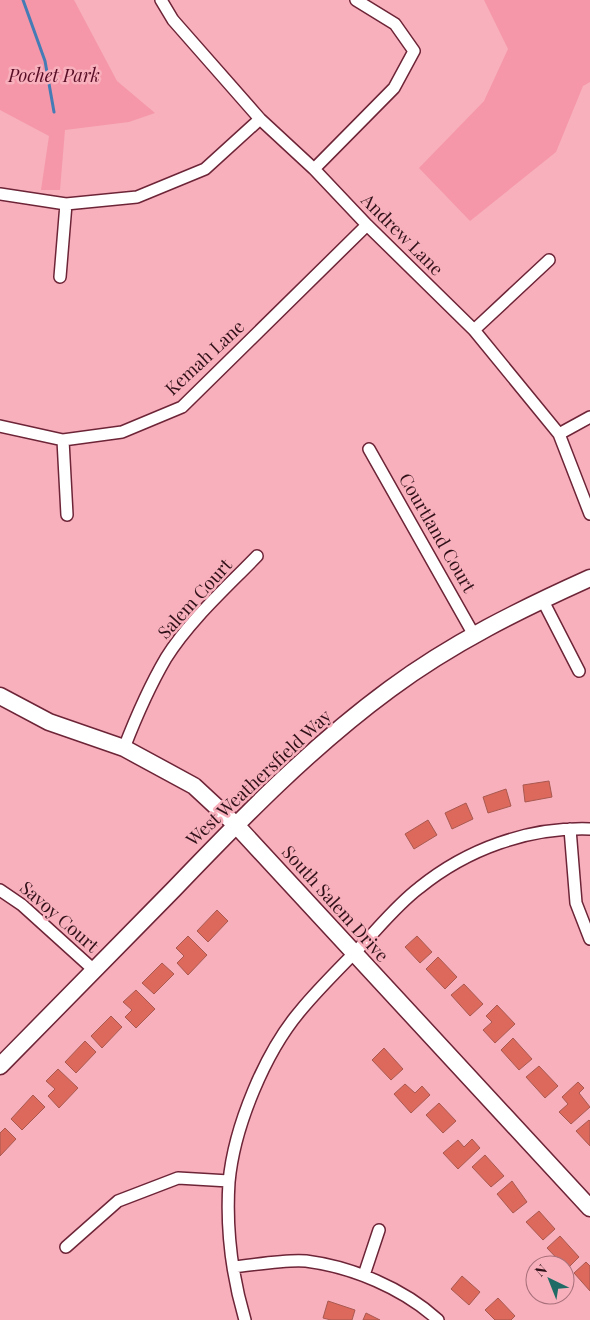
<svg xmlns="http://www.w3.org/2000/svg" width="590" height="1320" font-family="'Playfair Display',serif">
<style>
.green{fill:#f597a8}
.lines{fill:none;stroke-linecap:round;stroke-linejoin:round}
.stream{stroke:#457cb6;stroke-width:3}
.building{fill:#dc695c;stroke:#a95950}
.street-casing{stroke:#6d2437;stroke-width:14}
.secondary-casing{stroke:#6d2437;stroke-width:19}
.street{stroke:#fff;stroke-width:11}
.secondary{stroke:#fff;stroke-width:16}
.labels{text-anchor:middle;stroke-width:5;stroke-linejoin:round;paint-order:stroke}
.park-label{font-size:18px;font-style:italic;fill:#570d25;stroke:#f7b0bc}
.street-label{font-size:18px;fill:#311119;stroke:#f7b0bc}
</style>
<rect width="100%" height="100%" fill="#f7b0bc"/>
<path class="green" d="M0,0h74l43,81 38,32 -26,9 -64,8 -5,60h-19l8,-54 -49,-26z
M484,0h106v82l-7,4 -27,66 -86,69 -51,-53 65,-67 24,-52z"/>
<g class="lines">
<path class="stream" d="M23,0l22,61 9,51"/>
</g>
<path class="building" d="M549,781l3,16 -27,5 -2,-17z
M506,789l5,17 -23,7 -5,-16z
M466,803l7,16 -21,10 -7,-16z
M428,820l9,15 -23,14 -9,-15z
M217,910l11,11 -20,21 -11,-11z
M188,936l19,19 -19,20 -11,-12 7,-7 -8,-8z
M417,936l15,16 -12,11 -15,-16z
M438,957l19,20 -12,12 -19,-20z
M162,963l12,11 -20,20 -12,-11z
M464,984l19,20 -13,12 -19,-21z
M136,990l19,19 -19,19 -11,-11 7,-7 -9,-8z
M497,1005l18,19 -20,19 -12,-13 9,-8 -6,-6z
M111,1016l11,11 -20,21 -11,-12z
M513,1038l19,21 -13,11 -18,-20z
M85,1041l11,11 -20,21 -11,-11z
M384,1048l19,21 -12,11 -19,-20z
M539,1066l19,20 -13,12 -19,-21z
M58,1069l20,19 -19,20 -11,-12 7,-7 -9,-8z
M578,1082l6,6 -5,5 11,14 -19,17 -12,-12 9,-8 -6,-7z
M405,1084l10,9 7,-7 8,9 -19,18 -17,-19z
M33,1095l12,12 -23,23 -11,-11z
M439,1103l17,18 -13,12 -17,-18z
M589,1120l1,1v25l-14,-15z
M5,1128l11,11 -16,17v-23z
M472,1139l8,9 -22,21 -15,-16 15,-13 6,7z
M485,1155l19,21 -13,11 -19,-20z
M512,1181l15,21 -14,11 -16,-19z
M539,1211l16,18 -12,11 -17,-18z
M560,1236l19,21 -12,12 -20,-21z
M586,1262l4,4v25l-16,-18z
M462,1276l18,16 -11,13 -18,-16z
M498,1298l17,18 -4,4h-16l-10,-10z
M328,1301l27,9 -3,10h-21l-8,-2z
M366,1313l14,7h-17z"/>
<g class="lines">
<defs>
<path id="street" d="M161,0l12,20 87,99 54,50 53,56 107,105 85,104 31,80
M314,169l80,-81 20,-37 -19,-27 -39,-24
M0,194l66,10 71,-7 68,-28 55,-50
M60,277l6,-73
M474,330l75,-70
M0,426l63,14 59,-8 60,-25 185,-182
M559,434l31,-17
M63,440l4,75
M369,449l105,186
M542,599l37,72
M124,748c12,-31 25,-61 42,-90 24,-38 60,-70 91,-102
M570,829l6,74 14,36
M0,890l22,15 73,66
M66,1247l52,-46 60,-23 51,3
M233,1267c21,-2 54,-8 73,-6 46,6 97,27 132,59
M364,1275l15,-45
M245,1320c-13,-44 -19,-92 -16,-138 5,-55 36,-130 72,-172 19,-23 41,-44 62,-66 18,-19 35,-40 56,-56 48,-39 109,-61 171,-59"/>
<path id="secondary" d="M0,696l49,26 75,26 70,38 42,39 354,383
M0,1066c58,-59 116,-118 174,-177 68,-71 137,-142 216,-200 62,-46 131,-80 200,-111"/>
</defs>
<use href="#street" class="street-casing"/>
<use href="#secondary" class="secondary-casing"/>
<use href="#street" class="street"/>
<use href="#secondary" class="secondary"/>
</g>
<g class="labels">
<g class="park-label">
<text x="54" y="82">Pochet Park</text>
</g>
<g class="street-label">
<text transform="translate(402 235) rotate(45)" y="6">Andrew Lane</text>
<text transform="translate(205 358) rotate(-43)" y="6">Kemah Lane</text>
<text transform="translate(437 533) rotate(60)" y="6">Courtland Court</text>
<text transform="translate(195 599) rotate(-48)" y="6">Salem Court</text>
<text transform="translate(259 778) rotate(-43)" y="6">West Weathersfield Way</text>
<text transform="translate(335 904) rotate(48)" y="6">South Salem Drive</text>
<text transform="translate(59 917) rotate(41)" y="6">Savoy Court</text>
</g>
</g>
<g transform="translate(550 1280) rotate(317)"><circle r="24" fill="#f7b0bc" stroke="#a8707b"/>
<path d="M0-4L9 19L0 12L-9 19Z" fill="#216b66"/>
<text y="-8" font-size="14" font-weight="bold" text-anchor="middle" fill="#311119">N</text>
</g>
</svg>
